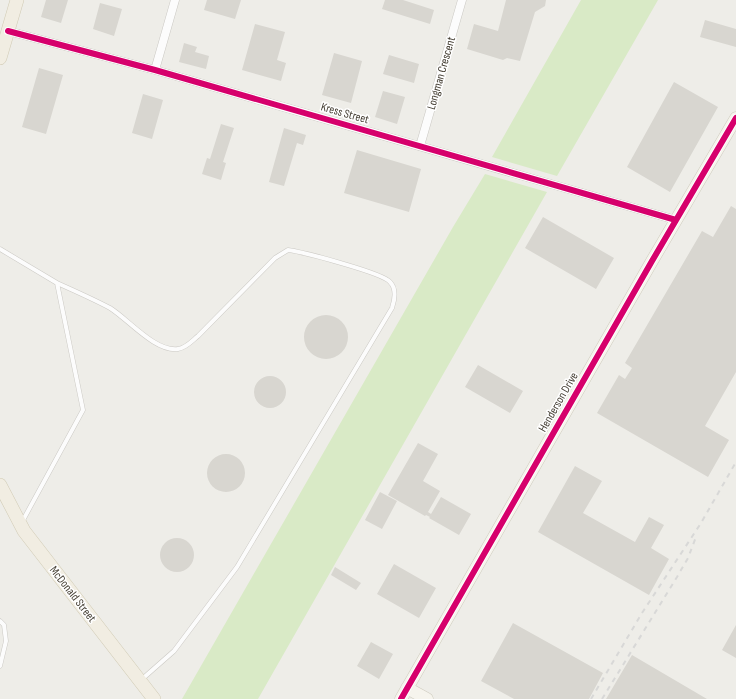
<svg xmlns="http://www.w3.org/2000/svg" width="736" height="699" font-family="'Sofia Sans Condensed',sans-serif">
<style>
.green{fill:#d9eac6}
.building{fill:#d8d6d0}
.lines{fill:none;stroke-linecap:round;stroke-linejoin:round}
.lane-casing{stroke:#cbc9c4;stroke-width:5}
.street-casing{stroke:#cbc9c4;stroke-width:9}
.secondary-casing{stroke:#cecbbe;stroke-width:13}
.primary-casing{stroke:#d1cbb5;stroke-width:14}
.lane{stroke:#fcfcfc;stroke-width:4}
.street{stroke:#fcfcfc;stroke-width:8}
.secondary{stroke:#f6f4ed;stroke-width:12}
.primary{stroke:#f1ede2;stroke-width:13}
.rail{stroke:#d8d8d7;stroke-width:2;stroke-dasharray:5 5;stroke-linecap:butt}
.cycleway-casing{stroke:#fff;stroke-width:8}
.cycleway{stroke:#d6006c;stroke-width:6}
.labels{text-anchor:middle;stroke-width:3;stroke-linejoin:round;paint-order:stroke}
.street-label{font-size:12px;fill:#453f34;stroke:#fff}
</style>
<rect width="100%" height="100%" fill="#eeede8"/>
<path class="green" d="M581,0h77l-101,176 -65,-19z
M485,174l62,18 -289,507h-76l271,-472z"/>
<path class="building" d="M46,0h22l-7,23 -20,-6z
M207,0h34l-6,19 -31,-9z
M385,0h18l31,10 -4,14 -48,-15z
M506,0h40l-1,6 -10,6 -15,49 -13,-3 -4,2 -36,-11 7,-25 24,7z
M100,3l22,6 -8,27 -21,-7z
M705,20l31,9v18l-36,-10z
M255,24l30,8 -8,28 9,3 -5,18 -39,-11z
M184,43l13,4 -2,5 14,4 -3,13 -27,-7z
M334,53l28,8 -11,42 -29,-8z
M389,55l30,9 -5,19 -31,-9z
M39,68l24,7 -17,59 -24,-7z
M674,82l44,25 -48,85 -43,-25z
M383,91l22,6 -8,27 -22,-7z
M143,94l20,6 -11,39 -20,-6z
M221,124l13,4 -11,34 3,1 -5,17 -19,-6 5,-16 3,1z
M284,128l22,7 -3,10 -6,-2 -13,43 -15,-4z
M357,150l64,19 -12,43 -65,-19z
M731,206l5,3v163l-31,54 24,14 -21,37 -111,-64 22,-38 6,4 7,-11 -7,-5 77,-132 11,6z
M543,217l71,41 -18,31 -71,-41z
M304 337a22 22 0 1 1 44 0a22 22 0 1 1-44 0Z
M478,365l45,26 -13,22 -45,-26z
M254 392a16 16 0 1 1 32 0a16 16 0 1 1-32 0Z
M418,443l20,11 -15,27 17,10 -12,21 3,2 10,-17 30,17 -12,21 -30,-17 1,-1 -4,-2 -1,1 -37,-21z
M207 473a19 19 0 1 1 38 0a19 19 0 1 1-38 0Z
M575,466l27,15 -19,32 52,29 14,-25 15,8 -13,23 18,11 -20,36 -111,-63z
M380,492l17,9 -15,28 -17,-9z
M160 555a17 17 0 1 1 34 0a17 17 0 1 1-34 0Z
M394,564l42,24 -17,30 -42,-24z
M335,567l26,16 -5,7 -25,-15z
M513,623l90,50 -14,26h-75l-33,-18z
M736,625v33l-14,-8z
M371,642l22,12 -14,25 -22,-13z
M632,655l75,44h-101z"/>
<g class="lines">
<defs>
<path id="lane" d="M0,249l57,34 26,127 -61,112
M57,283c18,8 36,16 53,25 18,11 45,44 68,41 8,-1 14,-8 20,-13l77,-78 13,-8c15,2 95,23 102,32 7,7 5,17 2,26l-155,259 -63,84 -33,29
M0,621l4,4 2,16 -6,25"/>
<path id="street" d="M8,31l147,39 521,150
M155,70l20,-70
M420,146l42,-146"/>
<path id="secondary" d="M407,688l20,11
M401,699l251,-438 84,-143"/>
<path id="primary" d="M0,58l17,-58
M0,485l24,46 130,168"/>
</defs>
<use href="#lane" class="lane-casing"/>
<use href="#street" class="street-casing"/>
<use href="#secondary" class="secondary-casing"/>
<use href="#primary" class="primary-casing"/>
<use href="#lane" class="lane"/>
<use href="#street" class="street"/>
<use href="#secondary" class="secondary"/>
<use href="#primary" class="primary"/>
<path class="rail" d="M591,699l51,-86 59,-90 35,-61
M602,699l75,-122 11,-19 8,-21"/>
<defs>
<path id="cycleway" d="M8,31l147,39 521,150
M401,699l251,-438 84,-143"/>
</defs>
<use href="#cycleway" class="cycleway-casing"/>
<use href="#cycleway" class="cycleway"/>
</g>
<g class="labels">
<g class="street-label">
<text transform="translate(441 73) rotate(-74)" y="4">Longman Crescent</text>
<text transform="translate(345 113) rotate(16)" y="4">Kress Street</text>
<text transform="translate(558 402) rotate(-60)" y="4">Henderson Drive</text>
<text transform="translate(73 594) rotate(52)" y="4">McDonald Street</text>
</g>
</g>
</svg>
